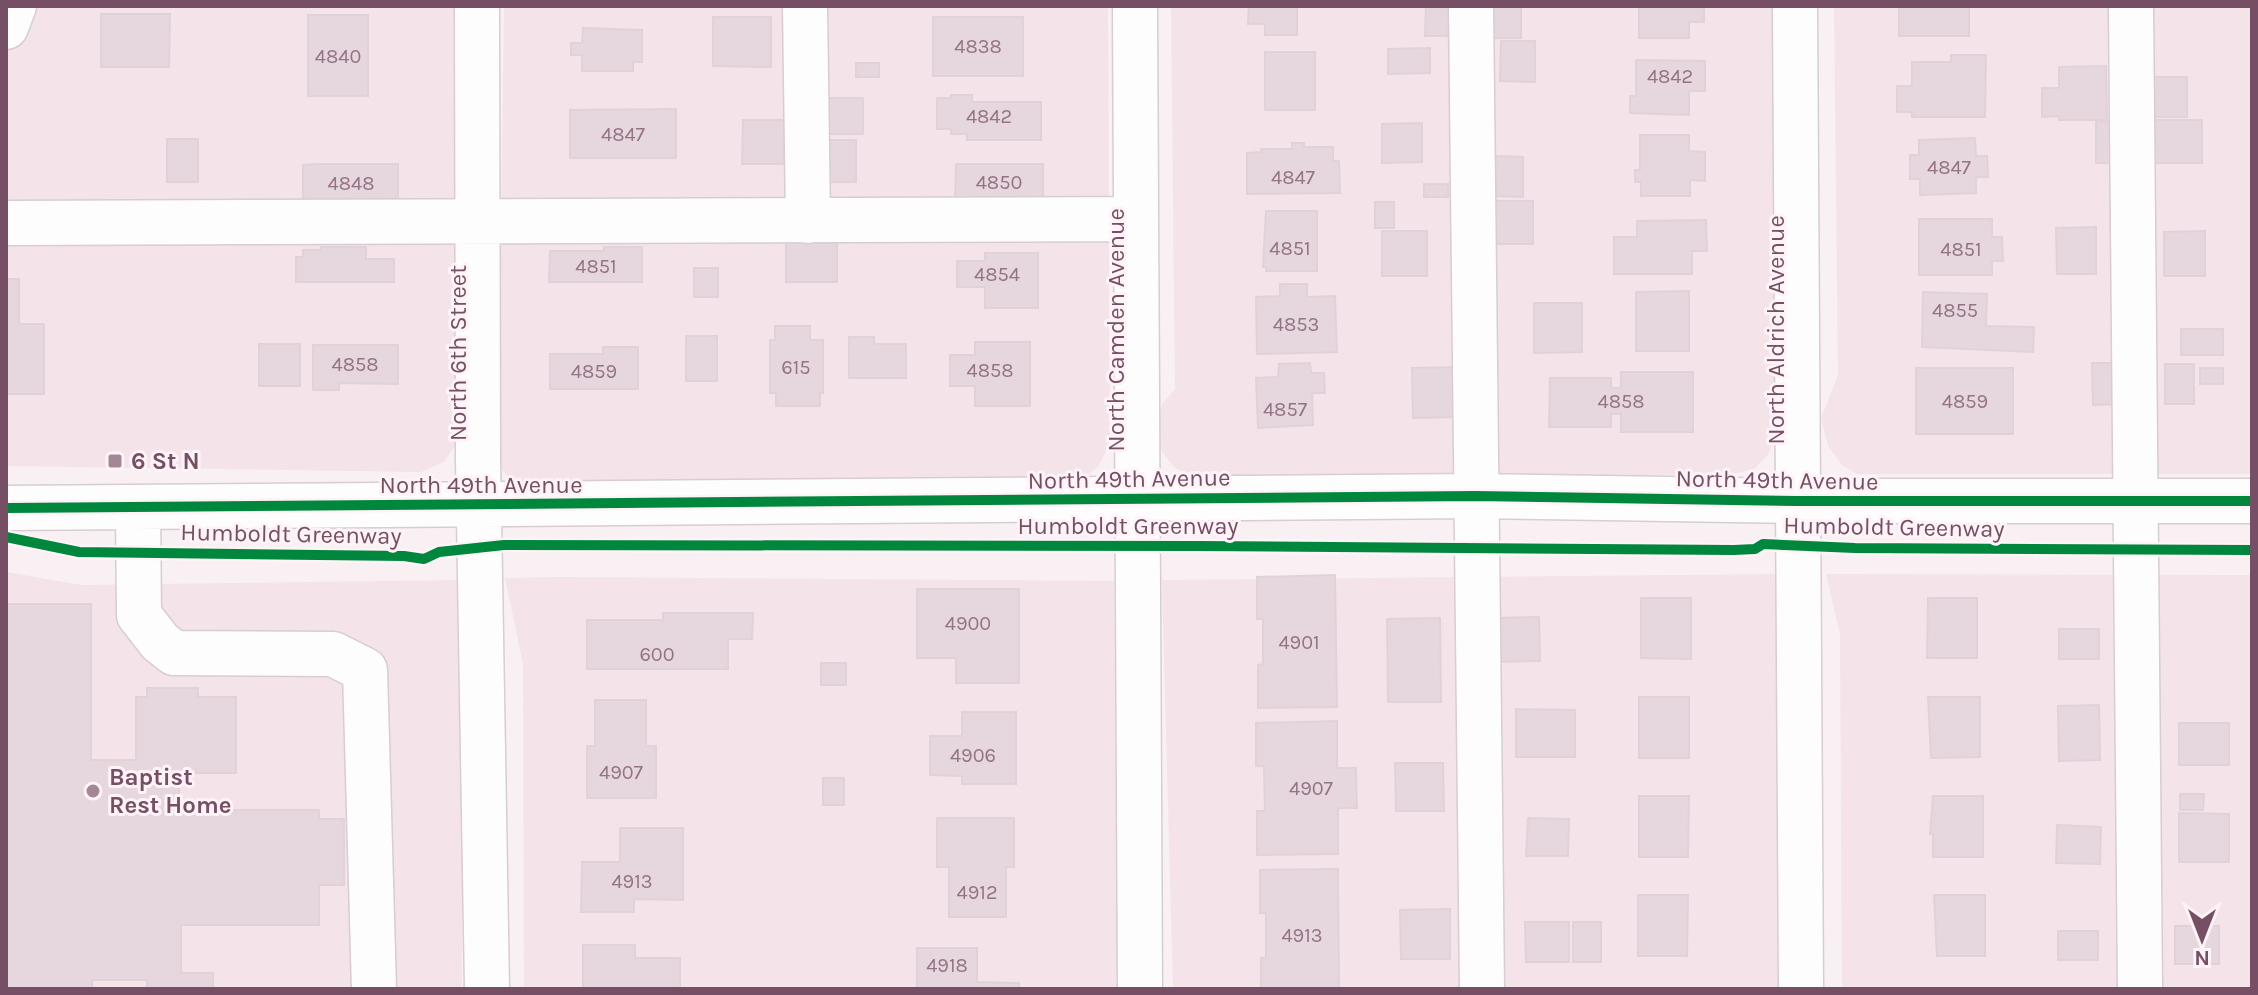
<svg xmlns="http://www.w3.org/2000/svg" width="2258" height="995" font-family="Karla,sans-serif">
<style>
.residential{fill:#f4e3e8}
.building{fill:#e5d7dd;stroke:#e1d2d9;stroke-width:2}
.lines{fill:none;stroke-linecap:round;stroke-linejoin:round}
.minor-casing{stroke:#d7cdd2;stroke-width:47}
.minor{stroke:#fefdfd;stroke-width:44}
.cycleway-casing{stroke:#fef3f6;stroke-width:15}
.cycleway{stroke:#00873e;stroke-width:10}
.poi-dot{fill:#a48796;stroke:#fef3f6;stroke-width:3}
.labels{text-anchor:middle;stroke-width:6;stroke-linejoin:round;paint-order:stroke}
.number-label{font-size:20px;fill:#947385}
.street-label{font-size:24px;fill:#774f65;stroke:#fef3f6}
.poi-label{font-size:24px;font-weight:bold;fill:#774f65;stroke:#fef3f6;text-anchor:start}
</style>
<rect width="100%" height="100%" fill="#f8f0f2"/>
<path class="residential" d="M6,6h449l5,432 -16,24 -23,10 -415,-6z
M504,6h604l2,438 -12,22 -12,10 -561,8 -17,-6 -10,-16z
M1171,6h602l4,425 -9,24 -14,14 -22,5 -537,6 -21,-13 -14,-18 -3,-26 5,-19 13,-15z
M1834,6h418v468h-395l-15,-9 -14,-19 -7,-28 17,-43z
M6,572l76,13 381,-5 -1,409h-456z
M1781,574l5,415h-613l-11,-409z
M1826,574l426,1v414h-410l-2,-355z
M557,577l557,4 5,408h-595l-1,-325 -18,-86z"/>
<path class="building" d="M1249,6h48v29h-32v-11h-17z
M1426,6h33v30h-34z
M1491,6h30v32h-30z
M1639,6h65v16h-15v16h-50z
M1899,6h70v30h-70z
M101,14h69l-1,53h-68z
M308,15h60v81h-60z
M713,17h58v50l-58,-1z
M933,17h90v59h-90z
M583,28l59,2v32h-9v9h-51v-16h-11v-12h11z
M1501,41h34v41l-35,-1z
M1430,48v25l-42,1v-25z
M1265,52h50v58h-50z
M1951,55h35l-1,62h-73v-5h-15v-26h15v-24h39z
M1636,60l69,1v30h-16v24l-59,-2v-17h6z
M856,63h23v14h-23z
M2106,66l1,54h-48v-4l-17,1v-29h17v-21z
M2153,77h34v40h-34z
M951,95h21v7h69v38h-74v-6h-16v-5h-14v-31h14z
M822,98h41v36h-41z
M676,109v49h-106v-48z
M743,120h41v44h-42z
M2154,120h48v43h-48z
M2096,122h26v41h-26z
M1422,123v39l-40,1v-39z
M1640,135h49v16l16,1v29l-15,-1v16h-49v-14h-6v-12h5z
M1975,138l1,18h11l1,21h-12v16l-56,2v-16h-10v-24h9v-15z
M167,139h31v43h-31z
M821,140h35v42h-35z
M1292,143h12v4h29v14h6l1,32 -93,1v-41l14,-1v-3h31z
M1494,156l29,1v40l-30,-1z
M315,164h83v38l-95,-1v-36z
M956,164h87v35h-88z
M1424,184h24v13h-24z
M1493,201h40v43h-41z
M1375,202h19v26h-19z
M1266,211h51v60h-51v-4h-3z
M1919,219h73v18h10l1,24h-11v14h-73z
M1706,220l1,31h-15v23h-78v-37h23v-16z
M2096,227v47h-39l-1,-46z
M1382,231h45v45h-45z
M2205,231v45h-41v-44z
M786,235h51v47h-51z
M321,247h45v12h28v23h-98v-25h7v-7h18z
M604,247h38v35h-93l1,-31h54z
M985,253h53v55h-53v-21h-28v-26h28z
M694,268h24v29h-24z
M6,279h13v45h25v70h-38z
M1280,284h27v13l28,-1 2,56 -80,2 -1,-57 24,-1z
M1689,291v60h-53v-59z
M1923,292l64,2 -1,32 48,1 -1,25 -111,-5z
M1534,303h48v49l-48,1z
M775,326h35v14h13v53h-3v13h-44v-13h-6v-53h5z
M2181,329h42v26h-42z
M686,336h31v45h-31z
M849,337h25v7h32v34h-57z
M975,342h55v64h-55v-20h-25v-31h25z
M259,344h41v42h-41z
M313,345h85v39l-59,-1v7h-26z
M603,347h35v42h-88v-35h53z
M1310,363l1,10h13l1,20h-13l1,32 -55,3 -2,-50 22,-1 1,-13z
M2092,363h31v41l-30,1z
M2165,364h29v40h-29z
M1463,367l1,50 -51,1 -1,-50z
M1916,368h97v66h-97z
M2200,368h23v16h-23z
M1621,372h72v60h-72v-18h-10v13h-62l1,-49h61v10h10z
M1335,575l2,132 -79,1v-43l5,-1v-45h-6v-42z
M917,589h102v94h-63v-25h-39z
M1641,598h50v61l-50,-1z
M1928,598h49v60h-50z
M6,604h85v156h45v-63h11v-9h51v9h38v76h-57v37h140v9h25v66h-25v40h-138v48h32v16h-66v-9h-55v9h-86z
M663,613h90l-1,26h-24v30h-141v-49h76z
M1539,617l1,44 -45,1v-44z
M1440,618l1,84h-53l-1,-83z
M2059,629h40v30h-40z
M821,663h25v22h-25z
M1639,697h50v61h-50z
M1928,697h52v60l-49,1z
M595,700h51v46h10v52h-69v-52h8z
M2099,705l1,55 -41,1 -1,-55z
M1516,709l59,1v47h-59z
M962,712h54v72h-54v-8l-32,-1v-39h32z
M1337,721v47h19l1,40h-19v46l-81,1v-44h8l-1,-45h-8v-43z
M2179,723h50v42h-50z
M1395,763h48l1,48h-48z
M823,778h21v27h-21z
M2180,794h24l-1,16h-23z
M1639,796h50l-1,61h-49z
M1933,796h50v61h-50v-23h-3z
M2179,813l50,1v48h-50z
M937,818h77v49h-8v50h-57v-50h-12z
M1528,818l41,1 -1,37h-42z
M2057,825l44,2 -1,37 -44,-1z
M620,828h63v72l-49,-1v13h-53l1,-50h38z
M1338,869l1,120h-78v-31h5v-45h-6v-43z
M1638,895h50l-1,61h-49z
M1934,895h51v61h-48z
M1450,909v50h-49l-1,-49z
M1525,922h44v40h-43z
M1573,922h28v40h-28z
M2175,926h44v38h-44z
M2058,931h40v29h-40z
M583,945h52v13h45v31l-97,-1z
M917,948h60v34l42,1v6h-102z"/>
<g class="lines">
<defs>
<path id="minor" d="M477,6l1,453 9,530
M805,6l3,215
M1135,6l5,983
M1471,6l11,983
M1795,6l6,983
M2131,6l9,983
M6,27l8,-21
M6,223l1130,-4
M6,508l1470,-12 321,5h455
M138,508l1,107 21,27 14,11 159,1 32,16 9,319"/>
</defs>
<use href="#minor" class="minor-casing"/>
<use href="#minor" class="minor"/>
<defs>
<path id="cycleway" d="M6,508l1470,-12 321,5h455
M6,537l73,15 325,4 20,3 15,-7 65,-7 693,1 537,4 21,-1 8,-5 92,4 397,2"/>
</defs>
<use href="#cycleway" class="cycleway-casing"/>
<use href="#cycleway" class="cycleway"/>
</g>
<g class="poi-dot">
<rect x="107" y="453" width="16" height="16" rx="4"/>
<circle cx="93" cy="791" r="8"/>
</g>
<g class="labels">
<g class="number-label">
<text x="978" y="53">4838</text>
<text x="338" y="63">4840</text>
<text x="1670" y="83">4842</text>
<text x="989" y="123">4842</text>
<text x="623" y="141">4847</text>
<text x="1949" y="174">4847</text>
<text x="1293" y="184">4847</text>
<text x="999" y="189">4850</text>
<text x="351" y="190">4848</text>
<text x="1290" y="255">4851</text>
<text x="1961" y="256">4851</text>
<text x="596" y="273">4851</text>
<text x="997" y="281">4854</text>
<text x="1955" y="317">4855</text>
<text x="1296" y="331">4853</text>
<text x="355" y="371">4858</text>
<text x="796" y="374">615</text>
<text x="990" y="377">4858</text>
<text x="594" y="378">4859</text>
<text x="1621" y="408">4858</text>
<text x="1965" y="408">4859</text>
<text x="1285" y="416">4857</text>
<text x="968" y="630">4900</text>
<text x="1299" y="649">4901</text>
<text x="657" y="661">600</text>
<text x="973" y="762">4906</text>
<text x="621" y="779">4907</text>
<text x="1311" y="795">4907</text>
<text x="632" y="888">4913</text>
<text x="977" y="899">4912</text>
<text x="1302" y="942">4913</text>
<text x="947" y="972">4918</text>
</g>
<g class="street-label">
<text transform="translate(1116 330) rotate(-90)" y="8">North Camden Avenue</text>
<text transform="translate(1776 330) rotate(-90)" y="8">North Aldrich Avenue</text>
<text transform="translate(458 353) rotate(-90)" y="8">North 6th Street</text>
<text transform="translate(1129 479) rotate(-1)" y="8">North 49th Avenue</text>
<text transform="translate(1777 480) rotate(1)" y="8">North 49th Avenue</text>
<text x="481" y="493">North 49th Avenue</text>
<text x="1128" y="534">Humboldt Greenway</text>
<text transform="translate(1894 527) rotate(1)" y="8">Humboldt Greenway</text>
<text transform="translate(291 534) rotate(1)" y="8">Humboldt Greenway</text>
</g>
<g class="poi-label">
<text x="131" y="469">6 St N</text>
<text x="109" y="785">Baptist<tspan x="109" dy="28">Rest Home</tspan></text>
</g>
</g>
<rect width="2258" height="995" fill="none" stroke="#774f65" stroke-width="16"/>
<g transform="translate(2202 939) rotate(180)" stroke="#fef3f6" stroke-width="6" paint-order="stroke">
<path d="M0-6L14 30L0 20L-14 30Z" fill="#774f65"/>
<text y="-12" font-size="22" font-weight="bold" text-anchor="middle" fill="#774f65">N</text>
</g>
</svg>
